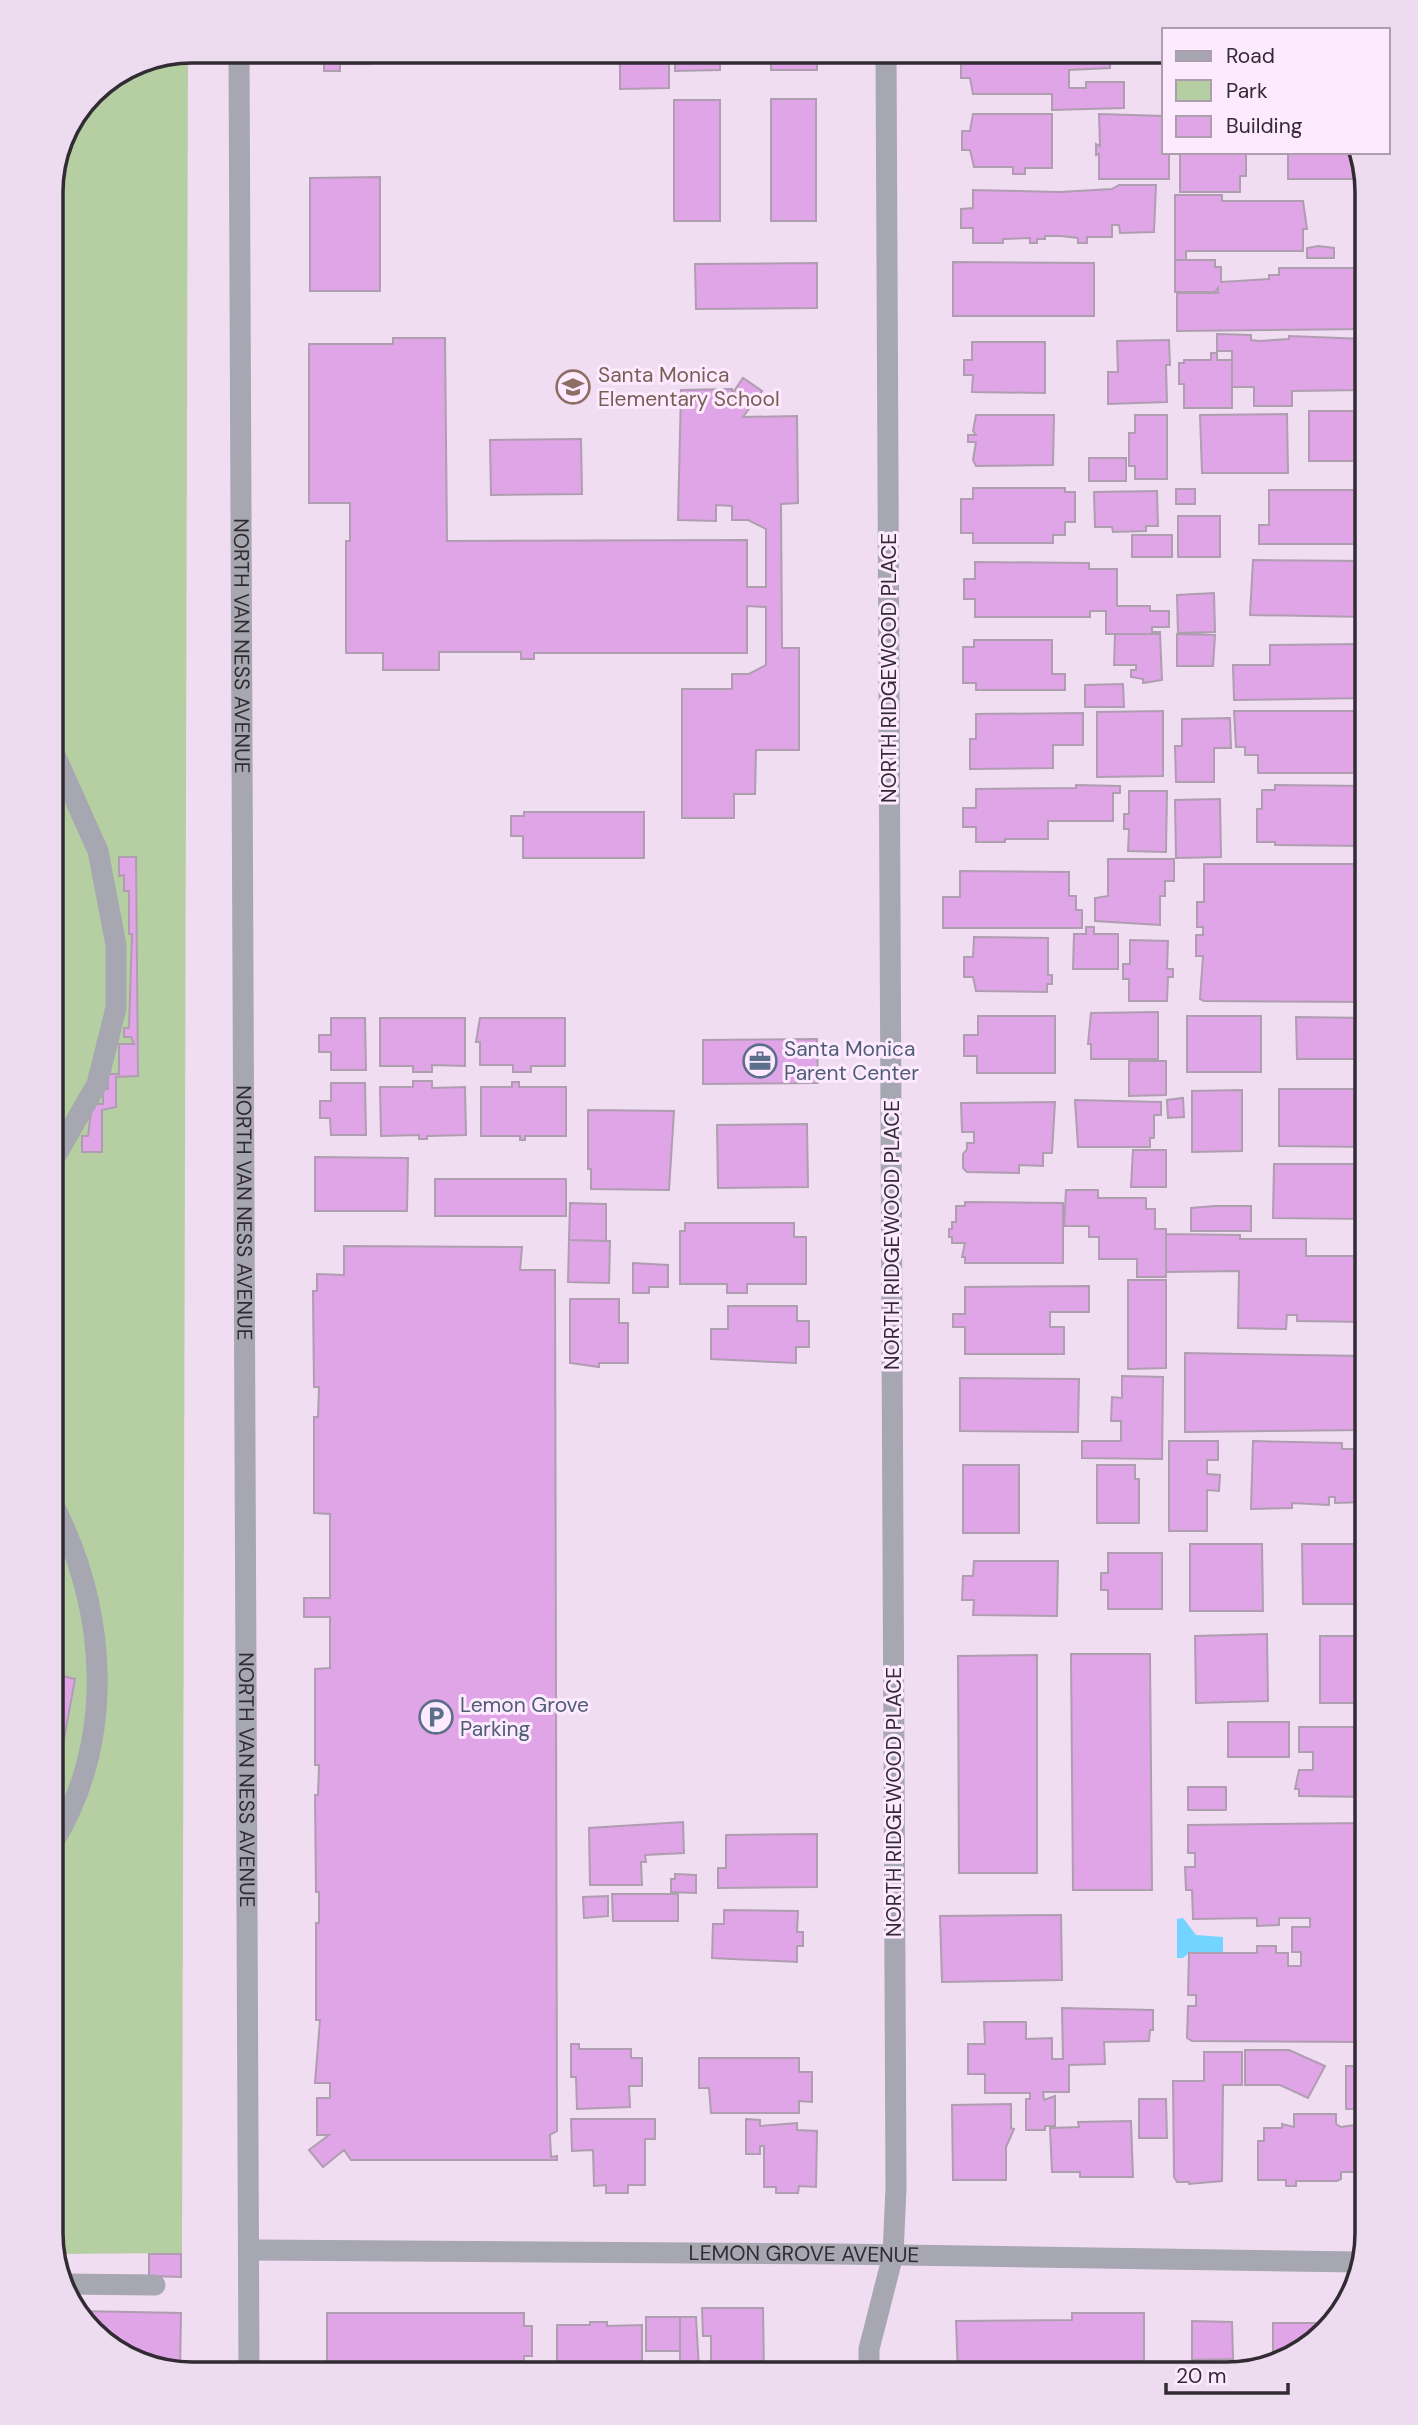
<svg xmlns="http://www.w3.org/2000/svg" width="1418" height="2425" font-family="'DM Sans',sans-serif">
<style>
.green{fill:#b5cfa3}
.water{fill:#72d4ff}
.building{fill:#e0a5e7;stroke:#af9db0;stroke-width:2}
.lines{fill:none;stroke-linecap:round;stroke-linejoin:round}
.service{stroke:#a6a7b1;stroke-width:21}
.minor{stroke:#a6a7b1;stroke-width:21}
.tertiary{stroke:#a6a7b1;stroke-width:21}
.labels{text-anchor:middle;stroke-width:6;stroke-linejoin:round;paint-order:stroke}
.education-label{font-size:21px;fill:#785e54;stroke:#fdeaff;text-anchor:start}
.street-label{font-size:21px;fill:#322b33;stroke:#fdeaff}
.service-label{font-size:21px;fill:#4e5e75;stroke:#fdeaff;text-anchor:start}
.rim{fill:none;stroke:#322b33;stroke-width:3.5}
</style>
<rect width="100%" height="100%" fill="#f0ddf2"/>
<path class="green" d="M188,52l-6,2201 -126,1 -5,-21v-2050l11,-45 30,-46 46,-31z"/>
<path class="water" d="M1183,1918l13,17 27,2v15h-33l-7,6h-6v-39z"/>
<path class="building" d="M324,51h45v13h-29v7h-16z
M620,51h49v37l-49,1z
M675,51h45v19l-45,1z
M771,51h46v19h-46z
M972,51h138v17l-41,2v18h17v-6h38v26l-72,2v-16h-79l-3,-16h-9v-21h11z
M771,99h45v122h-45z
M674,100h46v121h-46z
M973,114h79v54h-27v6h-12v-7h-39l-4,-17h-8v-19h8z
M1099,114l65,2v36h5v27h-70v-25l-3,1v-11l4,2z
M1180,152h66v24h-6v16h-60z
M1288,152h70l6,27h-76z
M380,177v114h-70v-113z
M1119,185h37l-2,47 -34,1 -1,-8h-7v12h-25v6h-9v-5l-17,-2h-16v3h-8v4h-7v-5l-27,1v4h-30v-15h-12v-19l12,-1v-18l87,2 52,-3z
M1175,195h47v6h81l4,28h-4v22h-117v9h-11z
M1318,246l16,2v10h-27v-10z
M1175,260h40v7h6v15l48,-3v-4h10v-7h88v61l-190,2v-38h41v-5l-3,4h-40z
M953,262l141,1v53h-141z
M817,263v45l-121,1 -1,-45z
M1217,334l34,1v5l9,1 29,-2v-3l76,3v51l-73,1v15h-38v-19h-22v-36h-15z
M393,338h52l2,203 300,-1v47h19v-58l-18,-9h-16v-14l-16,-1v16l-38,-1 3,-130 51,-1v5l11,-16 19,13 -19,26 54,-1 1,87 -17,1 1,144h17v102h-43l-1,44h-21v24h-52v-129h50v-15h17l17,-9v-58l-19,-1v47h-213v6h-13v-7h-82v18h-56v-17h-37v-112h4v-38h-41v-159h84z
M1169,340l1,25h-4l1,37 -59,2v-32h10l-1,-31z
M972,342h73v51l-73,-1 1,-17h-9v-15h8z
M1211,353h6v7h15v48h-48v-24h-5v-21h5v-3h27z
M1309,411h58v50h-58z
M1287,414l1,59h-86l-2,-58z
M976,415h78l-1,50 -77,1 -3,-6 3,-18h-8v-7h8l-3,-4z
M1135,415h32v64h-32v-13h-6v-33h6z
M581,439l1,55 -91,1 -1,-55z
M1089,458h37v23h-37z
M973,488h92v4h10v30h-10v13h-12v8h-80v-10h-12v-34h12z
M1176,489h19v15h-19z
M1269,490h95l-2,54h-103v-19h10z
M1157,491l1,35h-12v5l-33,1 -1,-5h-17l-1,-35z
M1178,516h42v41h-42z
M1132,535h40v22h-40z
M1253,560l114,1v56l-117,-2z
M975,562l114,1v6h28v37h33v5h19v16h-17v5h8v2h-54v-23h-16v6h-115v-18h-11v-20h11z
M1214,593l1,39 -37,1 -1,-38z
M1115,634h45l2,46 -19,3v-4l-12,-2v-7h5v-5h-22z
M1177,634l38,1 -2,31h-36z
M974,640h78v34h13v16h-89v-7h-13v-36h11z
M1360,644v20h7v34l-133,2 -1,-35h37v-20z
M1123,684l1,23h-39v-22z
M1163,711v65l-66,1v-65z
M1234,711h121v4h9v12h3l-2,36h-10v10h-97v-18h-13v-8h-9z
M1083,713v32h-30v23l-83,1v-30h6v-25z
M1230,718l1,30h-17v34h-38l-1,-36h7v-27z
M1076,785l44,1v7h-7v28h-65v18h-43v3h-29v-15h-13v-19h13v-19l100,-1z
M1275,785l92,1v60l-92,-1v-3h-18v-33h5v-19h13z
M1129,791h38l-1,61 -38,-1 1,-22h-5v-15h5z
M1220,799l1,58 -45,1 -1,-58z
M524,812h120v46h-121v-22h-12v-20h13z
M119,857h17l2,219 -22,1v30l-14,3v42h-20v-16h6l4,-32h11v-15h5v-15h11v-30h15l-3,-7h-7v-9h5l3,-94h-3v-43h-5v-16l-5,1z
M1108,859h66v22h-9v15h-5v29l-65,-4v-23l13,-2z
M1204,864h163v22h-4v20h4v96l-163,-1 -4,-2 3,-43h-7v-21h7v-8h-6v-25h7z
M960,871l109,1v24h7v14h6v18h-139v-31h17z
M1086,927h8v7h24v35h-45l1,-35h12z
M974,937l74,1v37h4v9h-5v8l-71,-1 -3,-14h-9v-20h9z
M1130,940l38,1 -1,28h6v8h-5l-1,24h-38v-22h-6v-15h7z
M1158,1012v47h-67v-15h-3l3,-31z
M978,1016h77v57h-78v-17h-13v-21h14z
M1187,1016h74v56h-74z
M1296,1017l71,1v26h-4l-1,15h-65z
M331,1018h34l1,52h-35v-18h-12v-17h12z
M380,1018h85v48l-33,-1v7h-19v-6h-33z
M480,1018h85v48h-34v6h-18v-7h-33v-23h-4z
M817,1039l1,44 -115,1v-44z
M1129,1061h37v34l-37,1z
M413,1081h19v7l33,-1 1,48 -39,1v3h-8v-4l-38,1 -1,-49h33z
M512,1082h7v5h47v49h-41v4h-5v-4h-39v-49h31z
M331,1083h34l1,52h-35l-1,-17h-10v-17h11z
M1279,1089h88v58l-88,-1z
M1242,1090v61l-50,1v-61z
M1183,1098l1,19 -16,1 -1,-18z
M1075,1100l86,2v13h-7v23h-4v9h-72z
M1055,1102l-3,51h-9v13l-24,-1v8l-52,-1 -4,-4v-14l4,-5v-6h7v-11h-12l-1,-29z
M588,1110l86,1 -5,79 -78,-1v-20h-3z
M807,1124l1,63 -90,1 -1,-63z
M1133,1150h33v37h-35z
M315,1157l93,1 -1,53h-92z
M1274,1164h93v55l-94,-1z
M435,1179h131v37h-131z
M1066,1190h32v8h48v11h9v20h11v48h-29v-18h-38v-22h-10v-11h-25z
M965,1202l98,1v60h-98v-6h-3l3,-14h-13v-6h-3v-8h3v-7h4v-16h9z
M570,1203l36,1v37l-37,-1z
M1215,1206h36v25h-60v-23z
M685,1223h109v14h12v47h-59v9h-20v-9h-47v-53h5z
M1166,1234l74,1v4h66v17h61v66l-70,-1v-6h-10l-1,14 -48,-1 1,-57 -73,1z
M569,1240l41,1 -1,42 -41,-1z
M344,1246l178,1 -2,23h35l2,861 -7,4 1,22 6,-1v4h-206l-7,-10 -21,17 -14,-17 20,-15h-12v-37h13v-15h-15l5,-63h-4v-97h3v-31h-3l-1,-97h3l1,-30h-4v-96l15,-1v-51h-26v-19h26v-84l-16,-1v-96h4l1,-30h-5l-1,-96h4v-17l27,1z
M633,1263l35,2v22h-19v6h-16z
M1128,1280h38v88l-38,1z
M1089,1286v26h-39v15h14v27h-99v-27h-12v-13h12v-27z
M570,1299h49v24h9v40h-29v4l-29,-4z
M728,1306h69v15h12v26h-13v16l-85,-4v-30h17z
M1185,1353l182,3v74l-182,2z
M1122,1376l41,1 -1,82 -80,-1v-17h39v-20h-10l1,-24 10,1z
M960,1378l119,1 -1,53 -118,-1z
M1169,1441h49v19h-11v14l13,1 -1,16 -12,-1v41h-38z
M1253,1441l89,2v6h19v-5h6l-1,58 -31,1v-6h-6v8l-37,-2v5l-41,1z
M963,1465h56v68h-56z
M1097,1465h38v14h4v44h-42z
M1190,1544h72l1,67h-73z
M1302,1544h65v60h-64z
M1108,1553h54v56h-54v-19h-7v-17h7z
M974,1561h84l-1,55 -84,-1 1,-15h-12l1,-24h10z
M1267,1634l1,67 -72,2 -1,-67z
M1320,1636h47v67h-47z
M1071,1654h79l2,236h-79z
M1037,1655v218h-78l-1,-217z
M51,1673l24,6 -22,120h-2z
M1228,1722h61v35h-61z
M1299,1727h68v70l-68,-1v-7h-4l4,-19h14v-18h-14z
M1188,1787h38v23h-38z
M683,1822l1,31 -39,2 1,7h-5l1,23h-52l-1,-57z
M1367,1823v216h-9v3l-166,-1 -5,-3 1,-32h8v-11h-8l1,-42h68v-7h19v7h12v13h13v-14h-9v-25h18v-9h-31v7l-22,1v-8l-64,1 -1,-29h-6l-1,-23h10v-14h-7v-28z
M817,1834v53l-99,1v-20h8v-33z
M675,1874l21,1v18l-25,-1v-13h4z
M612,1894h66v27h-65z
M608,1896v20l-24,2 -1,-21z
M724,1910l74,1 -1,21h6v14h-6v16l-85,-4 1,-34h11z
M1061,1915l1,65 -120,2 -2,-66z
M1062,2008l91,2v20h-3l-1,11 -45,1 1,22 -36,1v27h-26l1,8 11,-4v30h-10v4h-19v-31h4v-6h-45v-19h-17v-30h17l-1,-22h42v17l26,-1v21h11z
M571,2044h8v5h52v9h11v28h-13l1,21 -53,2 -1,-32h-5z
M1245,2050h44l36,16 -17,32 -28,-13h-35z
M1204,2052h38v33h-19l-1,96 -33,3v-2h-12l-3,-5 -1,-96h31z
M1360,2056h7v126l-12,-3v-7h-14v7l-4,2h-41v5h-10v-6h-28v-39h6v-13h18v-4l12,3v-13h42v10l5,3 21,-3v-12l-4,-3h-12v-43h14z
M699,2058h100v14h13v30l-13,-1v12h-88l-2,-25h-10z
M1139,2099h27l1,39h-28z
M1011,2104v24l3,1 -8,18v33h-53l-1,-75z
M571,2119h84v20h-10v46h-17v8h-22v-8l-12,1 -1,-36 -21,1z
M746,2119l14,1v6l37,-3v7l20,1 -1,56 -17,-1 -1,7h-22v-6h-12v-41h-4v8h-14z
M1131,2121l2,56h-53v-5h-28l-2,-44 29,-1 -1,-5z
M149,2254h32v23l-32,-1z
M702,2308h61l1,66h-84v-57h16l3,52h12v-33h-8z
M79,2311l102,2 -1,60 -67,-23z
M327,2313h197v13h8v30h-8v18h-197z
M1072,2313h72v61h-186l-2,-53 116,-1z
M646,2317h34v34h-34z
M1192,2321l40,1 1,37 -41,1z
M590,2322h17v4l35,-1v49h-85v-49h33z
M1273,2323h57l-42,37 -15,3z"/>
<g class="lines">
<path class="service" d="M51,1164l46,-80 19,-76v-63l-18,-94 -47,-105
M51,1846c66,-105 57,-237 0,-346
M63,2284l92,1"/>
<g class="minor">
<path id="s1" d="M249,2250l588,4 521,8"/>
<path d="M869,2374v-25l24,-94 3,-67 -10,-2137"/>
</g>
<path class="tertiary" id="s2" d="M239,51l10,2323"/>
</g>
<defs>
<symbol id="school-ring" viewBox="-11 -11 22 22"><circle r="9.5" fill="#fdeaff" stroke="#8d6e63" stroke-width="1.5"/><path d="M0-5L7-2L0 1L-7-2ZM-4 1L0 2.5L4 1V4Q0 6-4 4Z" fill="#8d6e63"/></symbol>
<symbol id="office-ring" viewBox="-11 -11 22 22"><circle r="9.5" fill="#fdeaff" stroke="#5c6f8a" stroke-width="1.5"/><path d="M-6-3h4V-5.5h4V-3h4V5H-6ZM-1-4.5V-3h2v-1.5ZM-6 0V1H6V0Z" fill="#5c6f8a"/></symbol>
<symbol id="parking-ring" viewBox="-11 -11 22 22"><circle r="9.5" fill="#fdeaff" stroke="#5c6f8a" stroke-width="1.5"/><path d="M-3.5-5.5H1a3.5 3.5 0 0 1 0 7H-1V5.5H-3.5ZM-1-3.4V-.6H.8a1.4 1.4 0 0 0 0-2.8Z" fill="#5c6f8a"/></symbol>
</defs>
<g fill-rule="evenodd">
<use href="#school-ring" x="554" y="368" width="38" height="38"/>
<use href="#office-ring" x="741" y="1042" width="38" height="38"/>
<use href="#parking-ring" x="417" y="1698" width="38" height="38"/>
</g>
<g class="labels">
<g class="education-label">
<text x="598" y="382">Santa Monica<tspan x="598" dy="24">Elementary School</tspan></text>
</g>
<g class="street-label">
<text dy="7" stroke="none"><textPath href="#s2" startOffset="595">NORTH VAN NESS AVENUE</textPath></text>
<text transform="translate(889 668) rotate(-90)" y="7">NORTH RIDGEWOOD PLACE</text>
<text dy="7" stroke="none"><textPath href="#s2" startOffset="1162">NORTH VAN NESS AVENUE</textPath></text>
<text transform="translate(892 1235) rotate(-90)" y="7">NORTH RIDGEWOOD PLACE</text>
<text dy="7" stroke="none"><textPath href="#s2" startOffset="1729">NORTH VAN NESS AVENUE</textPath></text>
<text transform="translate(894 1802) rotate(-90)" y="7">NORTH RIDGEWOOD PLACE</text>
<text dy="7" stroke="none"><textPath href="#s1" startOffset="555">LEMON GROVE AVENUE</textPath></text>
</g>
<g class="service-label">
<text x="784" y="1056">Santa Monica<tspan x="784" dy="24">Parent Center</tspan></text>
<text x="460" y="1712">Lemon Grove<tspan x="460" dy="24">Parking</tspan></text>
</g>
</g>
<path d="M0 0H1418V2425H0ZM192 63H1226A129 129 0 0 1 1355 192V2233A129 129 0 0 1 1226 2362H192A129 129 0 0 1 63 2233V192A129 129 0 0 1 192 63Z" fill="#eddbef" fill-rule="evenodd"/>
<path class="rim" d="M192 63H1226A129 129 0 0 1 1355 192V2233A129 129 0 0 1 1226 2362H192A129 129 0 0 1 63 2233V192A129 129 0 0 1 192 63Z"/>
<rect x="1162" y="28" width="228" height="126" fill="#fdeaff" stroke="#ac9ead" stroke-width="2"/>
<rect x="1176" y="51" width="35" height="10" fill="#a6a7b1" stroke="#ac9ead" stroke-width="2"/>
<text x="1226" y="63" font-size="21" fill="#322b33">Road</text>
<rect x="1176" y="80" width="35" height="21" fill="#b5cfa3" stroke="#ac9ead" stroke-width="2"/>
<text x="1226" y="98" font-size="21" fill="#322b33">Park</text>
<rect x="1176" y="116" width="35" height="21" fill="#e0a5e7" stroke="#ac9ead" stroke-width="2"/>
<text x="1226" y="133" font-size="21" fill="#322b33">Building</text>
<path d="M1166 2383v10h122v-10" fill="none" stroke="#322b33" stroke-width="3.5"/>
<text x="1176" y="2383" font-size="21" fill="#322b33" stroke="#fdeaff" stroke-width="5" paint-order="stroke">20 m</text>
</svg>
